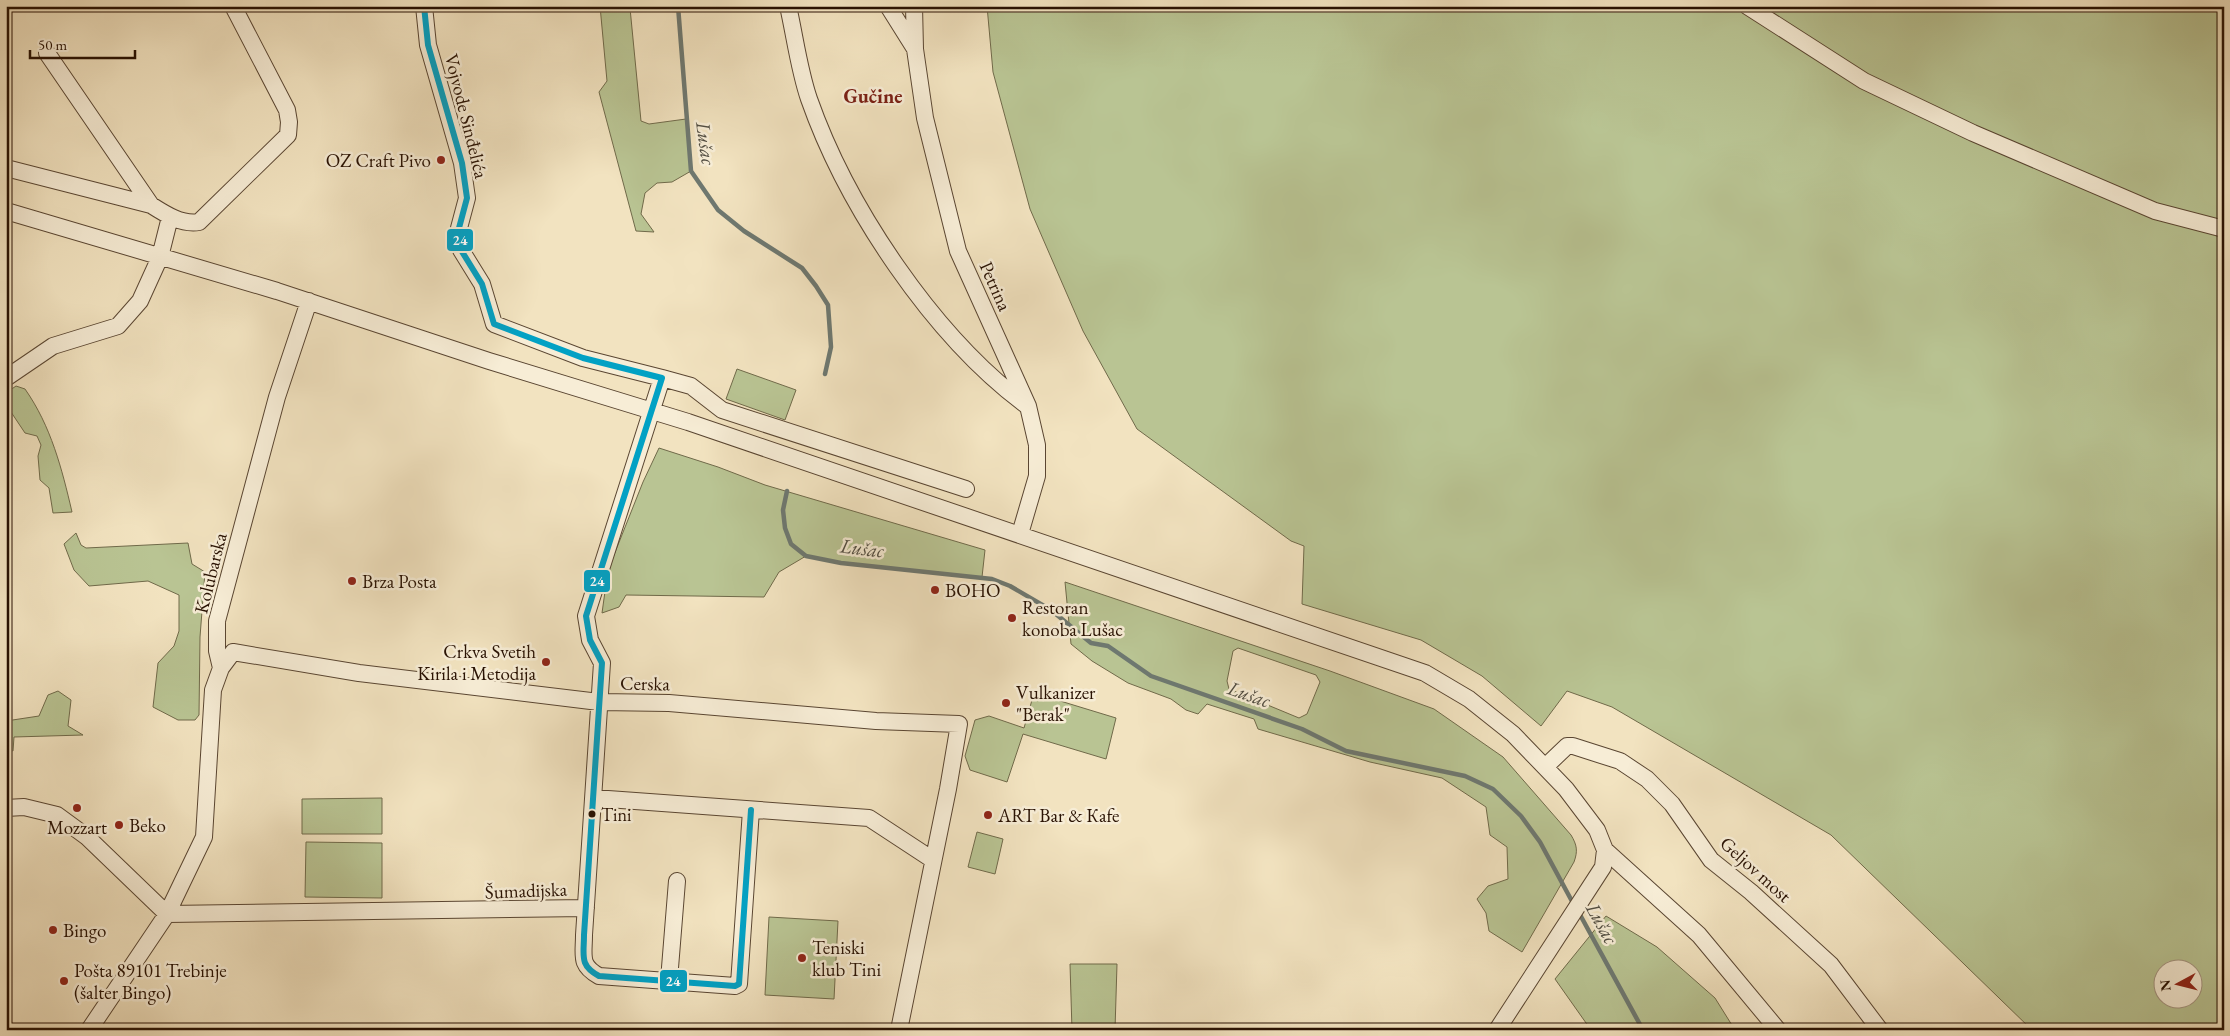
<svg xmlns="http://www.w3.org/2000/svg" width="2230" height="1036" font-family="'EB Garamond',serif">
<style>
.green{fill:#b9c493;stroke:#706a4a;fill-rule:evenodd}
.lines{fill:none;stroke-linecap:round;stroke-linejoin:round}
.stream{stroke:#6e7870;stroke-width:4.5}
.minor-casing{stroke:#5a4632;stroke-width:18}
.minor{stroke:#f7edd6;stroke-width:16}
.bus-1-casing{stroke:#f7edd6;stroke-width:10}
.bus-1{stroke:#02a1c4;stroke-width:6}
.poi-dot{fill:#8f2418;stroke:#f7edd6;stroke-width:2}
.bus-dot{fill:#281102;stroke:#f7edd6;stroke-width:2}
.labels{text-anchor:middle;stroke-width:5;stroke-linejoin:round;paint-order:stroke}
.bus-label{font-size:18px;fill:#281102;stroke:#f7edd6;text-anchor:start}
.street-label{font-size:19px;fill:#281102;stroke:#f7edd6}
.poi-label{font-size:19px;fill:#281102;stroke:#f7edd6;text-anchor:start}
.neighbourhood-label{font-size:20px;font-weight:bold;fill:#7a1f14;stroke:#f7edd6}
.water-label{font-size:20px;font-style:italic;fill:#514d42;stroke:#f7edd6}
.line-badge{stroke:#f7edd6;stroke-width:2}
.badge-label{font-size:14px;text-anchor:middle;font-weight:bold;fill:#fff}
</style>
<rect width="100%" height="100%" fill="#f2e3c0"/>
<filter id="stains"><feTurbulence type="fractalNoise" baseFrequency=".004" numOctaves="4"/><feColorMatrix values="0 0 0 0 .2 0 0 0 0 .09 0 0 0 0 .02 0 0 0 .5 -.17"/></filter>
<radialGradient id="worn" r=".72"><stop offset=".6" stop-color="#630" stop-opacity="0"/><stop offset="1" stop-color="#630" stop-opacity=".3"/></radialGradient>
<path class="green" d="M600,6h60l-30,2 11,113 8,3 37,-5 5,52 -19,11 -15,1 -12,10 -4,21 13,18 -18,-1 -37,-139 8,-11z
M987,6h757l119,77 361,148v799h-192l-201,-195 -219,-128 -45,-16 -26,35 -59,-50 -61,-36 -119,-36 2,-58 -13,-5 -154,-112 -54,-98 -53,-122 -37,-137zM2162,968h30v30h-30z
M1750,6h474v222l-69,-19 -291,-130z
M737,369l59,21 -11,30 -59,-21z
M16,386l9,3c26,37 37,80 47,123l-19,1 -4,-25 -9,-8 -2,-24 3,-11 -4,-9 -12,-3 -16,-24 -3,1v-17z
M659,448l59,19 47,18 220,65 -3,27 -141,-14 -35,-7 -27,16 -15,25 -138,-2 -7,12 -17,6 6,-43 35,-88z
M76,533l5,12 5,3 102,-5 4,21 13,8 -5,65 -1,78 -4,5h-17l-25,-13 5,-44 16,-17 5,-15v-36l-31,-14 -59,5 -15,-16 -10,-26z
M1065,582l265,89 104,38 69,48 68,78c6,10 7,16 3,27l-52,90 -33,-21 -3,-18 -9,-14 11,-13 20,-7 -1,-32 -17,-12 -4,-28 -44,-29 -72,-16 -112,-33 -4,-10 -47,-15 -9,10 -12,-4 -15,-11 -43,-16 -36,-22 -21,-17zM1238,648l78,27 4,7 -13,32 -8,4 -70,-29 -2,-8 6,-30z
M58,691l13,9 -3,26 15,9 -69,2 -1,14 -7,-2v-28l33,-5 9,-21z
M1034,693l82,25 -10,41 -83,-25 -16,48 -37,-12 -5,-14 10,-36 14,-4 35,12z
M382,798v36h-80v-35z
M977,832l26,7 -8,35 -27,-7z
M306,842l76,1v55l-77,-1z
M1606,916l51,31 58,51 20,32h-144l-36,-51z
M769,917l69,4 -4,78 -69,-4z
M1070,964h47l-2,66h-43z"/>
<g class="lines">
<path class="stream" d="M678,6l13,165 27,39 26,21 58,37 14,18 12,19 3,42 -6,27
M787,491l-4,19 2,18 6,16 15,12 35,7 151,16 18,7 41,24 40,33 17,3 43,30 151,53 44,22 119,25 28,13 28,27 19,26 34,63
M1578,911l65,119"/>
<defs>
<path id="minor" d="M424,6l4,39 34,118 5,35 -8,30 2,22 21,34 12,40 89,34 79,20 -76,238 4,24 12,23 -18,272c0,21 -5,30 15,41l136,10 4,-2 12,-174
M788,6c7,31 11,64 21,93 38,108 124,237 217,306
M888,6l27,43
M914,6l1,43 10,69 33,133 70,155 9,39v31l-17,58
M1747,6l117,75 109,52 182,78 69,18
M47,53l104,152
M6,168l145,37c14,9 31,20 48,17l89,-87 1,-13 -2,-12 -54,-104
M6,211l271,80 212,70 199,61 737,251 44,26 44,35 53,55 31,41 8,20 -2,17 -106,163
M6,378l47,-32 65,-20 22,-25 20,-44 10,-40
M662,378l29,8 31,24 244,79
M221,668l12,-16 126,21 240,29 70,1 207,18 83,3 -11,65 -49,241
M1545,767l22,-21h6l47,15 27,18 25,25 39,56 40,32 80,73 49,65
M594,798l275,20 64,42
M6,808l18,-1 33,8 30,22 80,77
M1605,850l94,85 79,95
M167,914l419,-6
M669,980l8,-99
M89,1030l78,-116 37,-77 9,-147 8,-22 -4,-17v-30l60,-224 32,-96"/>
</defs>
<use href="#minor" class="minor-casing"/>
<use href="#minor" class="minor"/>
<defs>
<path id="bus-1" d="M424,6l4,39 34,118 5,35 -8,30 2,22 21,34 12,40 89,34 79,20 -76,238 4,24 12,23 -18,272c0,21 -5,30 15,41l136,10 4,-2 12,-174"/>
</defs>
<use href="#bus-1" class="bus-1-casing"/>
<use href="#bus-1" class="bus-1"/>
</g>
<g class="poi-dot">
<circle cx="441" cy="160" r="5"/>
<circle cx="352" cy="581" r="5"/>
<circle cx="935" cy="590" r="5"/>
<circle cx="1012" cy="618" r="5"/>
<circle cx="546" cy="662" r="5"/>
<circle cx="1006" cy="703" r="5"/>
<circle cx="77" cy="808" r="5"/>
<circle cx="988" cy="815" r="5"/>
<circle cx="119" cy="825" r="5"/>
<circle cx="53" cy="930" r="5"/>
<circle cx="802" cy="958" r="5"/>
<circle cx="64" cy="981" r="5"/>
</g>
<circle class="bus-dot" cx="592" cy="814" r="4.5"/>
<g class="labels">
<g class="bus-label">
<text x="601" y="821">Tini</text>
</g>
<g class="street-label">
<text transform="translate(467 116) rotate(76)" y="7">Vojvode Sinđelića</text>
<text transform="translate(996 286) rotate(66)" y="7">Petrina</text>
<text transform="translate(210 573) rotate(-76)" y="7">Kolubarska</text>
<text transform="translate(645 683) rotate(1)" y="7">Cerska</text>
<text transform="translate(1756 869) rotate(42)" y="7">Geljov most</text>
<text transform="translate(526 890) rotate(-2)" y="7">Šumadijska</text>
</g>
<g class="poi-label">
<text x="431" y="167" text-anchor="end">OZ Craft Pivo</text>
<text x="362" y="588">Brza Posta</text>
<text x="945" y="597">BOHO</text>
<text x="1022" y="614">Restoran<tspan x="1022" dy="22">konoba Lušac</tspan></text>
<text x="536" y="658" text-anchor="end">Crkva Svetih<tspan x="536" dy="22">Kirila i Metodija</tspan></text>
<text x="1016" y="699">Vulkanizer<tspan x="1016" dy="22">"Berak"</tspan></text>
<text x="998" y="822">ART Bar &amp; Кafe</text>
<text x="129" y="832">Beko</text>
<text x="77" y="834" text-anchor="middle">Mozzart</text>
<text x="63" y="937">Bingo</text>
<text x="812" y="954">Teniski<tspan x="812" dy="22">klub Tini</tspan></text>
<text x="74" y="977">Pošta 89101 Trebinje<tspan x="74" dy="22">(šalter Bingo)</tspan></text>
</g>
<g class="neighbourhood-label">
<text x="873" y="103">Gučine</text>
</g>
<g class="water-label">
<text transform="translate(706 143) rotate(82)" y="7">Lušac</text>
<text transform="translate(862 548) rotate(7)" y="7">Lušac</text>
<text transform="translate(1249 694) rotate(19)" y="7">Lušac</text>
<text transform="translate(1602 923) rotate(61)" y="7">Lušac</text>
</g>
</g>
<g class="line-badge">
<rect x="446" y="228" width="28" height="24" rx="5" fill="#02a1c4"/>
<rect x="583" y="569" width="28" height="24" rx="5" fill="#02a1c4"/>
<rect x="659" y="969" width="29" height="24" rx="5" fill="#02a1c4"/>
</g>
<g class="badge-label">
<text x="460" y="245">24</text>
<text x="597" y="586">24</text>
<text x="673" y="986">24</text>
</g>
<rect width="2230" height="1036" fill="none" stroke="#f2e3c0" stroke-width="25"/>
<rect x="8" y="8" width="2215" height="1021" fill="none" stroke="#281102" stroke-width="2.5"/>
<rect x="12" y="12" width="2205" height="1011" fill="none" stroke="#281102"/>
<g transform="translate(2178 984) rotate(263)"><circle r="24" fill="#f7edd6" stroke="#a49581"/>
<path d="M0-4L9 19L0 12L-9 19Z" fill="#8f2418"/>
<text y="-8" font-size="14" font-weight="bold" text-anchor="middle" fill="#281102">N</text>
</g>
<path d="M30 50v8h105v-8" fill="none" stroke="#281102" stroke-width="2.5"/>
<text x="38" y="50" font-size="15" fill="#281102" stroke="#f7edd6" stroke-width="4" paint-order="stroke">50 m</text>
<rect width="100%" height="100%" filter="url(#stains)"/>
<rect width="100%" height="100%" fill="url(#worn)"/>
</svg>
